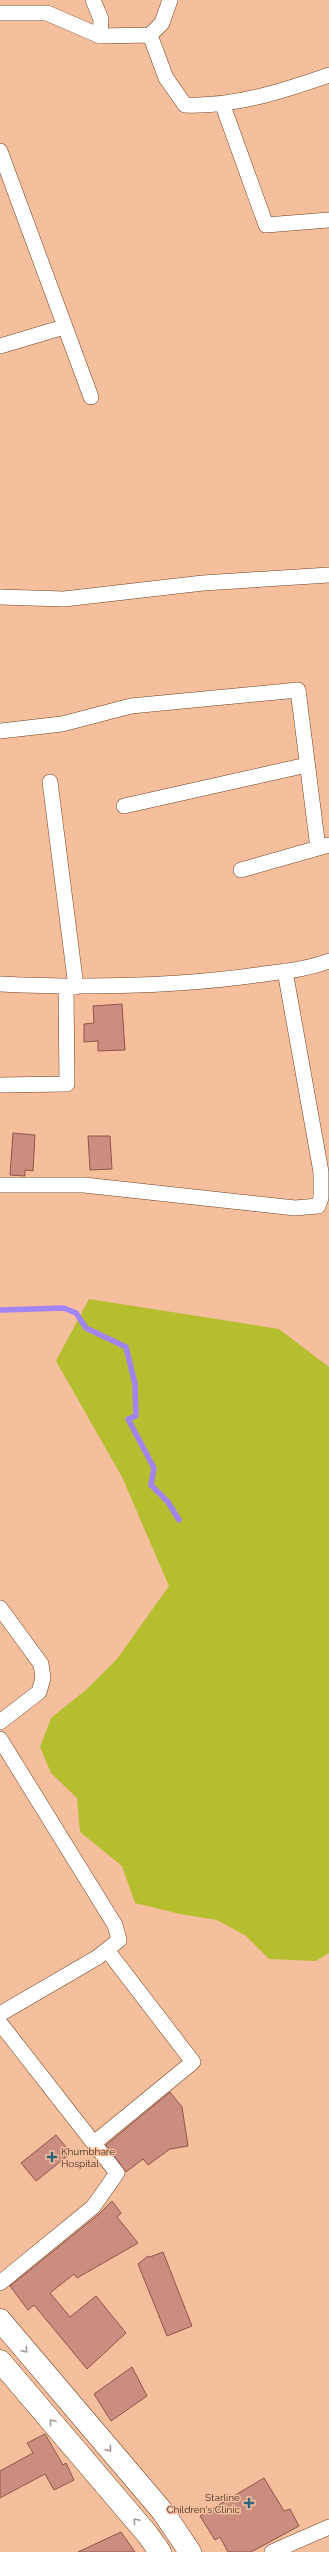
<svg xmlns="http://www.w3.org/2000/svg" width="329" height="2552" font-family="Raleway,sans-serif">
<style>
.green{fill:#b4be2e}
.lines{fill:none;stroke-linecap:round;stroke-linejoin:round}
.stream{stroke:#a285f5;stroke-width:5.5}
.building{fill:#ca8d7f;stroke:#8f564a}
.street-casing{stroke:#704323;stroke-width:16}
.highway-casing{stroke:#704323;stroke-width:23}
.street{stroke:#fff;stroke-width:15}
.highway{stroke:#fff;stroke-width:22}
.oneway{stroke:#a49992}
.poi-dot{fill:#2d637e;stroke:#f5be9c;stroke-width:1.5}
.labels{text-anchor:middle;stroke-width:3;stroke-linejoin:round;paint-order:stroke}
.poi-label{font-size:10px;fill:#493325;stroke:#f5be9c;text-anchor:start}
</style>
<rect width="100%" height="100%" fill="#f5be9c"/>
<path class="green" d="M89,1299l190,30 50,38v586l-13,8 -47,-2 -23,-23 -29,-16 -37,-6 -45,-11 -13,-37 -42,-34 -3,-34 -26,-25 -11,-26 11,-29 36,-29 30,-30 52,-73 -47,-109 -66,-116z"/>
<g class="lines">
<path class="stream" d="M0,1310l64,-2 12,5 10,15 40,19 9,37 1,32 -8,3 26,49 -3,17 17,17 11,18"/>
</g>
<path class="building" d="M122,1004l3,46 -27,1v-10l-14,1v-18l10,-1 -1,-17z
M13,1133l22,2 -2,36 -8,-1v6l-15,-1z
M88,1136h22l2,33 -22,1z
M170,2092l12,15 6,39 -18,3 -22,16 -5,-6 -17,13 -20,-27z
M56,2135l15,18 -35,28 -15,-18z
M112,2201l9,12 -4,4 21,26 -61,35 -3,-4 -24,19 20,24 26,-21 30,37 -39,36 -53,-64 -6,5 -18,-24 89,-72z
M163,2252l29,74 -25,10 -29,-72 10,-8 2,1z
M132,2367l15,29 -36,25 -17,-27z
M45,2434l18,31 3,-2 8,17 -20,10 -9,-16 -45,24v-27l33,-18 -6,-10z
M264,2478l20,33 6,-2 9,17 -48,26h-23l-8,-15 -5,3 -15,-24z
M121,2532l14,20h-57z"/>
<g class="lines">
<defs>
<path id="street" d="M93,0l8,19 -1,17
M0,13h47l53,23 50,-1 16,43 19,27c49,2 98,-14 144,-30
M150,35l12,-12 8,-23
M222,103l44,122 63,-5
M0,151l91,246
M0,346l64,-19
M0,597l64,2 139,-16 126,-8
M0,731l62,-7 69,-18 167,-16 20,158
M50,782l26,205
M124,806l183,-41
M241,870l88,-25
M0,984c87,4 177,3 264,-10 22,-3 44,-5 65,-13
M0,1085l67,-1 -1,-97
M0,1185h84l211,23 23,-2 3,-8v-26l-36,-201
M0,1608l41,56 2,14 -4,14 -39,30
M0,1739l115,186 4,15 -21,17 -98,57
M0,2023l117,150 -24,34 -93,76
M94,2143l99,-81 -86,-112
M272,2552l57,-25"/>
<path id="highway" d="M0,2320l163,192 27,40
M0,2361l148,174 12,17"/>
</defs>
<use href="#street" class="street-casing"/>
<use href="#highway" class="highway-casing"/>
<use href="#street" class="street"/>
<use href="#highway" class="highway"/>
</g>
<defs><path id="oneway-chevron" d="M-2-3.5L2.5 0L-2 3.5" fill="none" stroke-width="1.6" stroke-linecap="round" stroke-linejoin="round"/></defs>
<g class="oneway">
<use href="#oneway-chevron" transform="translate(25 2350) rotate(50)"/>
<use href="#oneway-chevron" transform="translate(52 2422) rotate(-130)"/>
<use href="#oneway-chevron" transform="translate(109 2449) rotate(49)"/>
<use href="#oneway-chevron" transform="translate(136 2521) rotate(-130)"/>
</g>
<g class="poi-dot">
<path d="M50 2151h4v4h4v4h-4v4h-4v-4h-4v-4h4z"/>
<path d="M247 2497h4v4h4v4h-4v4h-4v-4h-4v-4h4z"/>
</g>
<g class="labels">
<g class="poi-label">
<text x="61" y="2155">Khumbhare<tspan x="61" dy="12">Hospital</tspan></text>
<text x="240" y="2501" text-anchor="end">Starline<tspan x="240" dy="12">Children's Clinic</tspan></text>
</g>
</g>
</svg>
